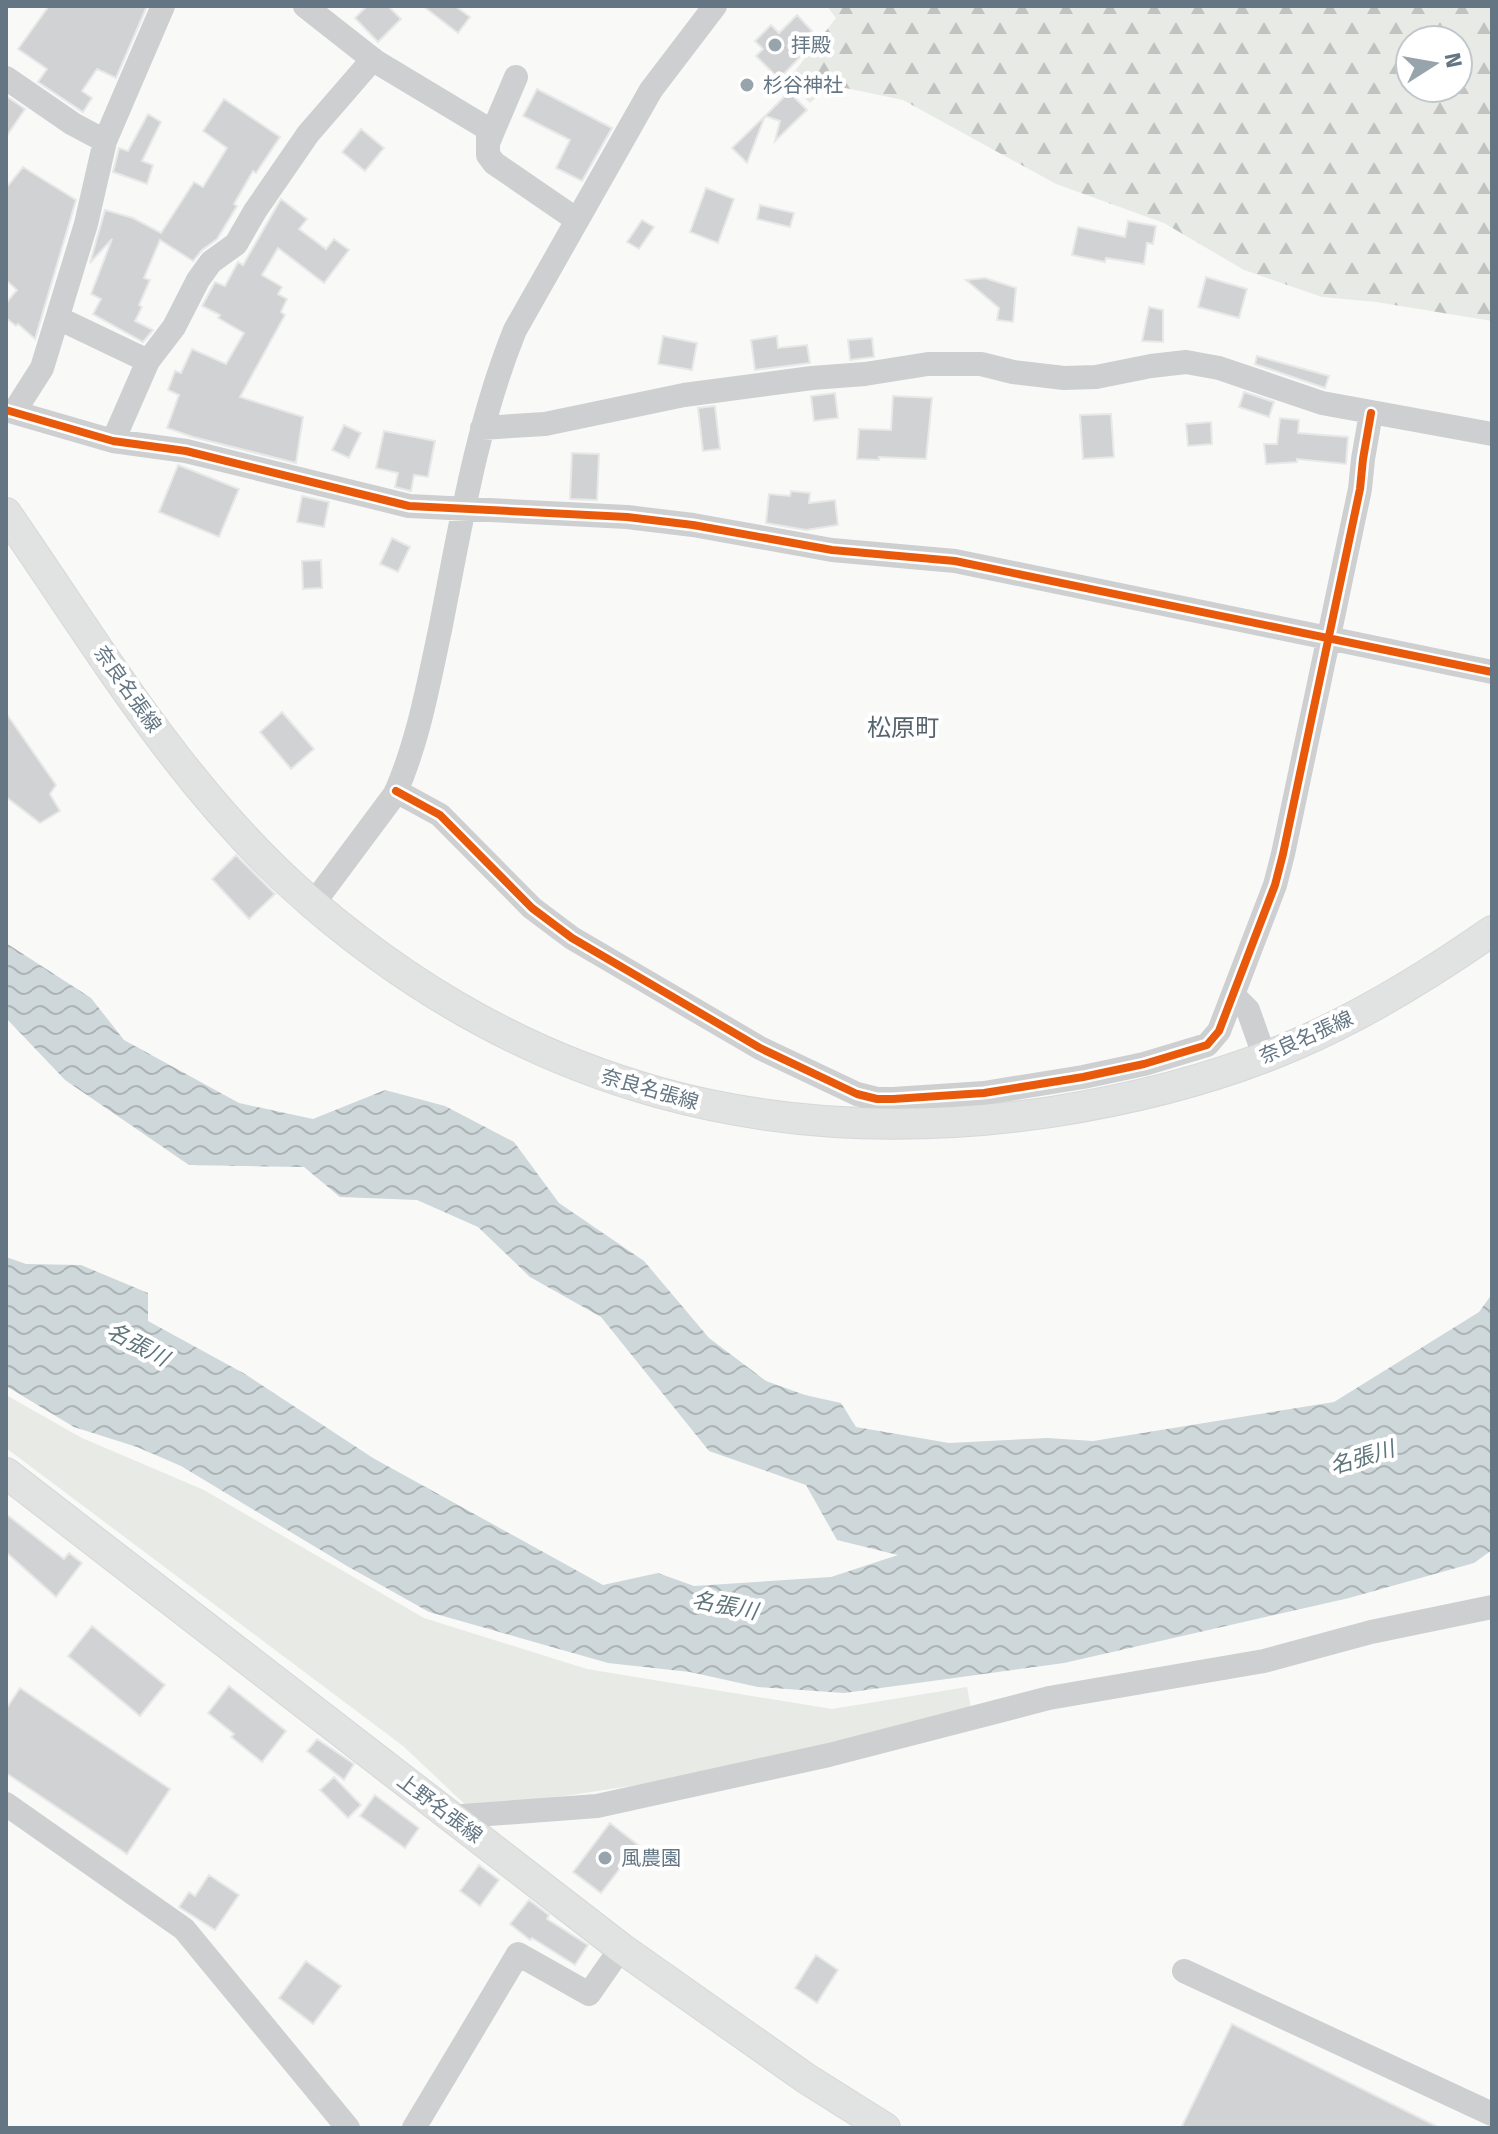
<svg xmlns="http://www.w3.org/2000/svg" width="1498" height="2134" font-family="'Fira Sans','Noto Sans JP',sans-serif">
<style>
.green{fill:#e8ebe5}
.forest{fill:url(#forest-firs);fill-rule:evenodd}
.water{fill:url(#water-waves)}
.building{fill:#d0d2d3;stroke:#e8e8e8;stroke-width:2}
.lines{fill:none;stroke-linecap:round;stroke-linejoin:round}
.major-casing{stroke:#d6d7d8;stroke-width:32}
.minor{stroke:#cecfd0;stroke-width:24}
.major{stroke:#e1e2e2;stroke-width:30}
.cycleway-casing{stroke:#fff;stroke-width:13}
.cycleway{stroke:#e8590c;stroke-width:8}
.poi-dot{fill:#98a4ac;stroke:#fff;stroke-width:3}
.labels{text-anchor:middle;stroke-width:8;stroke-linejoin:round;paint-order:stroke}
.poi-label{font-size:20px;fill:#647683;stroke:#fff;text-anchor:start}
.street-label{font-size:20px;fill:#647683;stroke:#fff}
.water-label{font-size:22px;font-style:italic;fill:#5f757c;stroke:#fff}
.quarter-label{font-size:24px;fill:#56646e;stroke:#fff}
</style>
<defs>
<pattern id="forest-firs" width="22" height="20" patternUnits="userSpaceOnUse" patternTransform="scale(2)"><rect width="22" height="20" fill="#e8ebe5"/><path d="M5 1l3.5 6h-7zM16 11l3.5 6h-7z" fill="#c0c3bf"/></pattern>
<pattern id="water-waves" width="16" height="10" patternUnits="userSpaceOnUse" patternTransform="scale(2)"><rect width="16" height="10" fill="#ced7d9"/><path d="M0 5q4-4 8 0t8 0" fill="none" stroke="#abb3b5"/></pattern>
</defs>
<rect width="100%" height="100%" fill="#f9f9f8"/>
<path class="green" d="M6,1395l76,43 122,52 220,128 163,51 245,40 135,-22 4,21 -111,30 -216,46 -173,26 -68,-64 -397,-298z"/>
<path class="forest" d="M827,6h665v315l-116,-19 -54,-5 -78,-27 -80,-47 -108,-39 -153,-84 -72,-15 -21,18 -22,-23 48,-62zM1410,40h48v48h-48z"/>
<path class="water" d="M6,943l85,55 33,42 115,63 74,16 72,-29 60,16 69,36 45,61 85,58 65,77 57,43 39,14 36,8 15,24 93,16 98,-5 46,3 241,-39 145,-90 13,-18v256l-18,13 -125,35 -285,65 -220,30 -86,-6 -68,-15 -82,-9 -179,-51 -82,-46 -166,-100 -44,-19 -63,-20 -68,-41v-129l20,7 55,1 67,28v28l97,53 128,84 230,127 55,-12 36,13 137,-9 67,-22 -61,-15 -31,-55 -97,-34 -108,-134 -71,-40 -52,-50 -61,-27 -77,-3 -36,-30 -115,-2 -124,-85 -59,-62z"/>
<path class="building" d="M49,6h98l-31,72 -19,-9 -15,22 10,7 -9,14 -45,-30 9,-13 -29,-20z
M367,6h21l13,13 -23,23 -23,-24z
M423,6h32l15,11 -12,16z
M797,15l15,16 -17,17 7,7 -23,24 -23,-23 7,-7 -8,-8 16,-16 8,8z
M537,89l75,39 -30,53 -26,-13 14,-28 -47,-24z
M789,92l18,18 -32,31 5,-20 -15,-5z
M6,96l19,13 -19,28z
M224,99l56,38 -24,36 -3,-2 -19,33 3,2 -20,33 -15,11 -9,11 -33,-21 -16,38 6,2 -11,25 3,2 -7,14 18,9 -10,12 -50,-28 8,-15 -10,-5 21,-55 -22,24 15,-53 28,8 28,15 33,-51 9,5 24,-39 -24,-17z
M148,114l13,8 -19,39 11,4 -6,19 -34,-12 6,-24 9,3z
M765,116l-18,47 -15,-15z
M361,129l23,19 -19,23 -23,-19z
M23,167l53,33 -41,139 -17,-15 -2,2 -10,-8v-15l11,-13 -11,-10v-92z
M706,188l28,11 -16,44 -28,-11z
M281,199l26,20 -8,10 27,20 8,-10 15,11 -25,33 -46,-35 -16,27 20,12 -4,7 9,5 -6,13 4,3 -45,82 63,20 -7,46 -103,-26 -26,-9 12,-33 -11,-5 7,-19 6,2 11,-24 34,15 18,-31 -26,-15 2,-3 -18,-9 13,-24 10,4 13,-24 5,3z
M760,205l34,8 -4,14 -33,-8z
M642,220l12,7 -15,22 -12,-7z
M1128,221l28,5 -3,18 -6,-1 -3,21 -38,-6 -1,4 -33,-7 6,-28 47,10z
M1206,277l41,12 -8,29 -41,-11z
M985,278l31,10 -3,34 -16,-2 2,-12 -33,-28z
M1149,307l14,3v32l-21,-1z
M663,336l34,7 -5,27 -34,-6z
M777,336l1,12 29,-3 3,18 -55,7 -4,-30z
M872,338l2,19 -24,3 -2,-20z
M1257,356l72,20 -4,12 -70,-24z
M1244,392l30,10 -5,15 -30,-10z
M835,393l3,25 -24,3 -3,-25z
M893,396l39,2 -6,61 -47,-2v3l-22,-1 2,-30 32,1z
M715,406l5,43 -17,2 -5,-43z
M1111,414l3,43 -31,2 -3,-44z
M1280,418l19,2 -1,13 50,4 -2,27 -49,-5v3l-31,2 -2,-20h13z
M1211,422l1,22 -24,2 -2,-22z
M344,425l17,8 -12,25 -17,-8z
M384,431l51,10 -7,36 -14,-2 -3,16 -16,-4 3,-14 -22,-5z
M572,453l27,1 -2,46 -27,-1z
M178,465l61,24 -20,48 -60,-25z
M791,491l19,2 -1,10 26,-3 3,25 -32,5 -40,-7 3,-29 21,2z
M302,496l27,6 -5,25 -27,-5z
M392,538l18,9 -12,25 -18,-8z
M321,560l1,28 -19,1 -1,-28z
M282,712l32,37 -23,20 -31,-37z
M6,713l50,72 -6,9 10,17 -20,12 -34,-26z
M236,855l39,39 -26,25 -37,-40z
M6,1514l58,45 5,-6 13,10 -26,34 -50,-45z
M92,1626l73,59 -25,31 -72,-60z
M229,1686l57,45 -24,31 -31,-25 3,-3 -26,-21z
M20,1688l150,101 -43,65 -121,-81v-64z
M317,1739l37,25 -10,16 -37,-29z
M334,1777l27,28 -13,13 -28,-28z
M375,1795l44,33 -14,20 -45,-32z
M610,1823l28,22 -37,48 -28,-21z
M479,1865l20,15 -19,26 -20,-15z
M209,1875l30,20 -24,35 -36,-23 10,-15 6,4z
M529,1900l20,15 -2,4 41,26 -13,20 -43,-27 -2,2 -20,-16z
M816,1955l22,15 -21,33 -22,-15z
M306,1961l35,25 -28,38 -34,-26z
M1232,2024l208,104h-259z"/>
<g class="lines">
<defs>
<path id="major" d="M6,513c94,136 180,283 307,391 215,184 460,249 738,208 83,-13 164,-33 241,-66 71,-30 137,-71 200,-115
M6,1473l615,475 186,131 78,49"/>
</defs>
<use href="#major" class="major-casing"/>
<path class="minor" d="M305,6l70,55 113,68v26l6,8 83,57
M6,78l67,46 32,17 -19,83 -44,144 -28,44
M105,141l58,-135
M488,143l28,-66
M58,318l90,43
M6,410l107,31 73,10 223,55 218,11 66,8 139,25 123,11 537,111
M482,428l63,-4 139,-29 128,-17 53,-4 63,-10h53l32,8 51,6 32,-1 55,-11 35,-4 33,6 103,35 170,31
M113,441l35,-80 26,-34 24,-47 13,-18 25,-18 19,-33 53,-77 65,-75
M396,791l44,24 92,93 40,30 188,110 97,46 20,5h16l91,-6 99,-16 61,-13 63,-19 12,-14 56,-146 8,-31 77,-365 3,-30 8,-46
M313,904l82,-110c23,-52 33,-108 45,-164 20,-101 36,-204 75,-300l136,-240 64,-84
M1233,995l15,15 17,48
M6,1804l178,125 164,199
M449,1817l148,-11 232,-51 220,-57 215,-37 107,-29 121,-25
M1184,1971l308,143
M414,2128l104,-174 71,40 32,-46"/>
<use href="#major" class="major"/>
<defs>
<path id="cycleway" d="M6,410l107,31 73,10 223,55 218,11 66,8 139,25 123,11 537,111
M396,791l44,24 92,93 40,30 188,110 97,46 20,5h16l91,-6 99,-16 61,-13 63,-19 12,-14 56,-146 8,-31 77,-365 3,-30 8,-46"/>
</defs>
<use href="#cycleway" class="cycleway-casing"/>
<use href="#cycleway" class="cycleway"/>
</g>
<g class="poi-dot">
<circle cx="775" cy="45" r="8"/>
<circle cx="747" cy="85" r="8"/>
<circle cx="605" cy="1858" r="8"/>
</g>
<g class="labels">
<g class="poi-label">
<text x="791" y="52">拝殿</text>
<text x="763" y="92">杉谷神社</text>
<text x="621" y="1865">風農園</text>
</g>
<g class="street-label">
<text transform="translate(128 689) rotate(55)" y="7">奈良名張線</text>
<text transform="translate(1306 1037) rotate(-24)" y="7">奈良名張線</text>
<text transform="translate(650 1089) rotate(16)" y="7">奈良名張線</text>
<text transform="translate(440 1808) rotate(37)" y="7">上野名張線</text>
</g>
<g class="water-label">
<text transform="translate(138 1344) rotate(28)" y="8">名張川</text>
<text transform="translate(1362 1457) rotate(-17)" y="8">名張川</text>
<text transform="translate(725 1605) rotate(11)" y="8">名張川</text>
</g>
<g class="quarter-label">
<text x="903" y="736">松原町</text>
</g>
</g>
<rect width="1498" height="2134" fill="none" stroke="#647683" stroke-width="16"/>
<g transform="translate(1434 64) rotate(79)"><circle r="38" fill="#ffffff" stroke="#c1c8cd" stroke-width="2"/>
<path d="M0-6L14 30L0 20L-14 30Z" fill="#98a4ac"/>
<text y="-12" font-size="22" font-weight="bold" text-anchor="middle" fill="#647683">N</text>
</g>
</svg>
